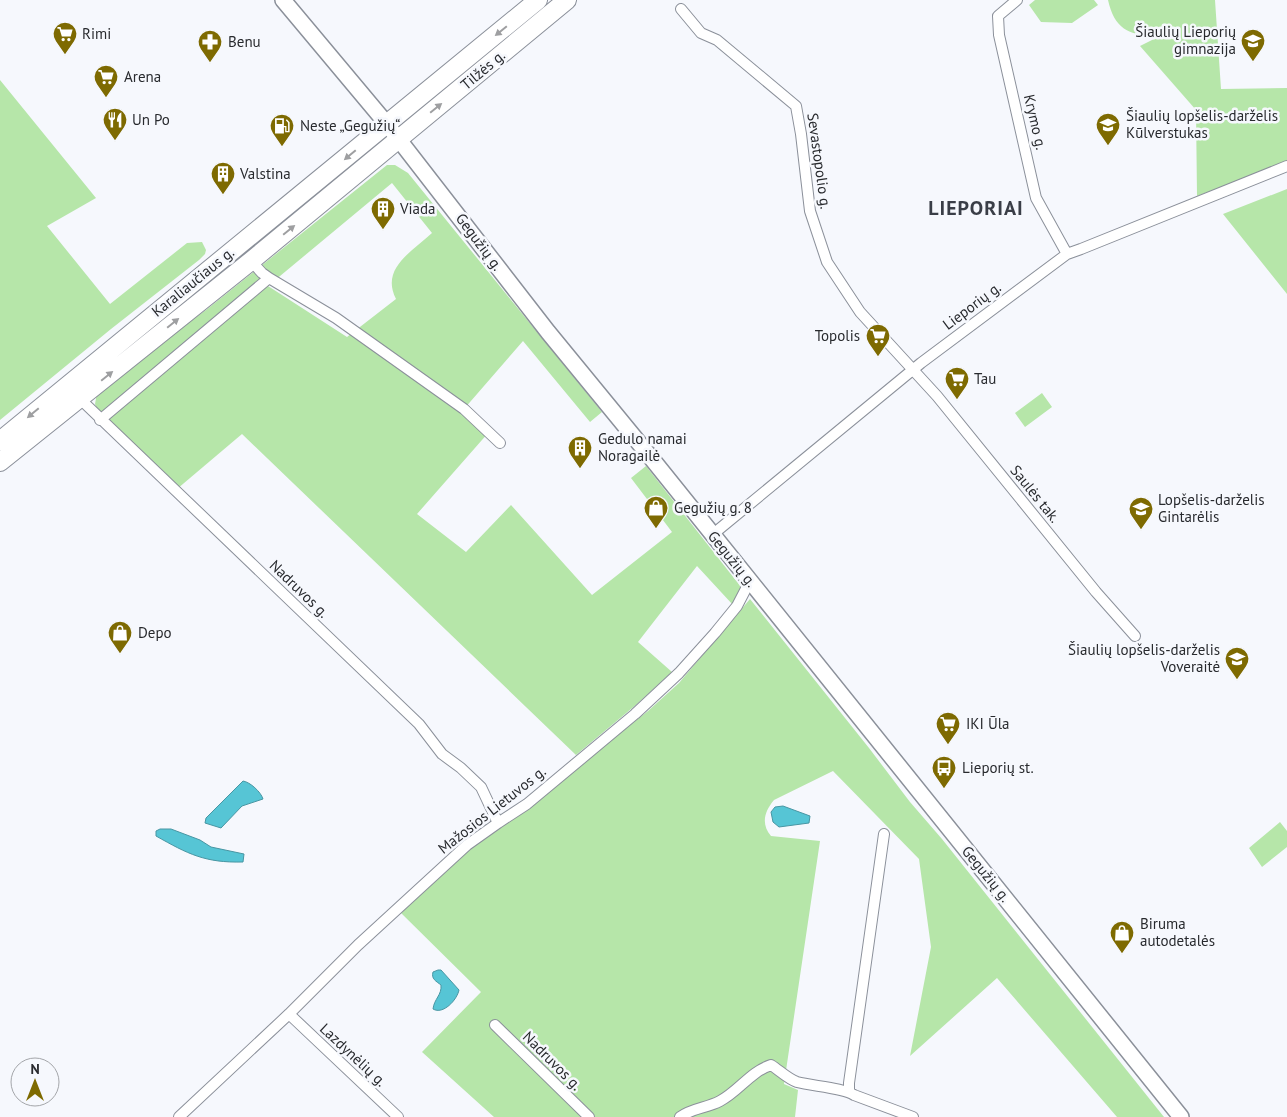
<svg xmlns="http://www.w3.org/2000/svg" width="1287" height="1117" font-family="'PT Sans',sans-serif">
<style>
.green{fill:#b6e6a9;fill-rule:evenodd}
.water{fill:#56c5d5;stroke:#4896a3}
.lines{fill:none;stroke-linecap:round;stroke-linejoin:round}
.minor-casing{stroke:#8b909a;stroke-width:12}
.secondary-casing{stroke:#8b909a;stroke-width:18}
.trunk-casing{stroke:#8b909a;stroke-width:20}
.minor{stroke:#fff;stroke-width:10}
.secondary{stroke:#fff;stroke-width:15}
.trunk{stroke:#fff;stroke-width:18}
.oneway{fill:#9e9fa1}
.labels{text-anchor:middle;stroke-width:5;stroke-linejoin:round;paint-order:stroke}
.poi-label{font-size:15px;fill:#282a2e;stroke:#f6f8fd;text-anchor:start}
.street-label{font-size:15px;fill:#282a2e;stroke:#f6f8fd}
.district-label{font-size:20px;font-weight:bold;letter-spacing:1px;fill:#3a3e47;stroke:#f6f8fd}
</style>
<rect width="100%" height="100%" fill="#f6f8fd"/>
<path class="green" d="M1035,0h59l4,5 -26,18 -31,-1 -12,-17z
M1108,0h107l6,89 66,-1v74l-90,34 -1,-86 -56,-64 22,-11c-29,2 -47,-3 -54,-35z
M0,80l96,118 -49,28 63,78 77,-61 15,-1 4,8 -1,4 -6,6 -88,69 -111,91z
M366,153l2,2 -368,298v-4z
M387,165h8l13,8 194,239 -12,10 -67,-81 -59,68 25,23 -72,82 49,38 45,-47 81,90 80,-63 -41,-54 15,-12 95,121v3l-8,15 -36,-39 -59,76 34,30 -35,32 -61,51 -334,-321 -65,55 -79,-78 -3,-7 2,-11 40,-34 69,-49zM392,183l40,50c-19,18 -52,35 -36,66l-49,38 -79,-51z
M1287,189v105l-64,-80z
M1042,393l10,14 -27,20 -10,-14z
M750,599l119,149 41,54 32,37 222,278h-47l-120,-139 -87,78 21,-109 -12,-88 -86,-88 -59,29c-10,12 -13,24 -3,36l49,5 -36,243 14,6 -3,27h-301l-72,-65 59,-60 -80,-79 60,-57 187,-145 31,-28z
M1280,822l7,9v16l-25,20 -13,-19z"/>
<path class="water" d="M243,781c7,1 18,11 20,18l-21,7 -21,22 -16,-5 1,-5z
M783,806l27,10 -1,7 -30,4 -6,-5 -2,-10 4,-5z
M160,829h11l29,11 11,7 33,7 -1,8c-38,1 -55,-8 -87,-26v-5z
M438,970h3l18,20c-2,10 -16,25 -26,19 1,-10 9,-14 8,-24 -5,-4 -10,-6 -8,-13z"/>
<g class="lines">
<defs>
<path id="minor" d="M1017,0l-19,16 1,19 37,163 31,56
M681,9l20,24 16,7 79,66 5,28 9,77 17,51 33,50 77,84 159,196 39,44
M251,261l11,12 7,5 67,40 128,91 36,34
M76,395l343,329 23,30 19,14 20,19 17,36
M100,420l169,-142
M712,535l209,-172 146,-109 14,-5 206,-83
M289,1014l109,103
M495,1025l94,92
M849,1091v-8l35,-249
M179,1117l110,-103 69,-69 109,-100 31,-22 29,-19 108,-90 44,-41 36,-40 22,-27 13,-25
M680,1117c12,-9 27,-9 40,-16 19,-10 30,-29 51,-36 8,5 17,14 26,17 15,4 47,6 57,13l59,22"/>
<path id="secondary" d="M283,0l103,123 162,209 100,122 533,663"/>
<path id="trunk" d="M0,441l538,-441
M0,462l251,-201 316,-261"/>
</defs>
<use href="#minor" class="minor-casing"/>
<use href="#secondary" class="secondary-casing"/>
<use href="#trunk" class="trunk-casing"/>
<use href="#minor" class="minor"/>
<use href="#secondary" class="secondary"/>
<use href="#trunk" class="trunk"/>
</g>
<defs><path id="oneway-solid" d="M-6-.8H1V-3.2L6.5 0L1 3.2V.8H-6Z" transform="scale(1.25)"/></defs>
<g class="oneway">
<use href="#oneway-solid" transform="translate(501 31) rotate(141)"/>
<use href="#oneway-solid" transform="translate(436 108) rotate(-39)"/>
<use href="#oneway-solid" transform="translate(350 155) rotate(140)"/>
<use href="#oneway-solid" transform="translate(289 230) rotate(-39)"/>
<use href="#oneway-solid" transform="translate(173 323) rotate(-39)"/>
<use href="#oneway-solid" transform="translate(107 376) rotate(-39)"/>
<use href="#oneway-solid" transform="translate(33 413) rotate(140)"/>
</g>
<defs>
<symbol id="supermarket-pin" viewBox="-11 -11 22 30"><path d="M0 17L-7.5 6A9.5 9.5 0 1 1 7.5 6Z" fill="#7e6a01" stroke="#f6f8fd"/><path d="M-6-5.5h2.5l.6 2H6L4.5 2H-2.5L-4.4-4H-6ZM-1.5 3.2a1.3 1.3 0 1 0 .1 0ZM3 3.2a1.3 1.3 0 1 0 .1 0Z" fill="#fff"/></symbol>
<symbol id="school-pin" viewBox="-11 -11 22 30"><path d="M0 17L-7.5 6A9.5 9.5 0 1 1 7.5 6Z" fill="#7e6a01" stroke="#f6f8fd"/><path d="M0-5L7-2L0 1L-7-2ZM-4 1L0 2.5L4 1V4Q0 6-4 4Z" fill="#fff"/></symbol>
<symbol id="pharmacy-pin" viewBox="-11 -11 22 30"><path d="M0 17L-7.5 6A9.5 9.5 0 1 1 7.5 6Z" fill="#7e6a01" stroke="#f6f8fd"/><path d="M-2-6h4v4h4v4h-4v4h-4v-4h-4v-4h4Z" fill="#fff"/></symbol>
<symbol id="restaurant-pin" viewBox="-11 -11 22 30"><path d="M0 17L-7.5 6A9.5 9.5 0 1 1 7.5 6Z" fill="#7e6a01" stroke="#f6f8fd"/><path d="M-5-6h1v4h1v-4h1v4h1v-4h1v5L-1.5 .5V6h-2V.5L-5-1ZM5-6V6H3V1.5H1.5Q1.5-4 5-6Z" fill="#fff"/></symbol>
<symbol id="fuel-pin" viewBox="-11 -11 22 30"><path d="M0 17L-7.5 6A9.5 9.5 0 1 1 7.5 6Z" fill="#7e6a01" stroke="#f6f8fd"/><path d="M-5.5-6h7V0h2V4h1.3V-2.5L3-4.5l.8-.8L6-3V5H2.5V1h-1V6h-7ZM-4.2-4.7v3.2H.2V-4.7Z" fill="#fff"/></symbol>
<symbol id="building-pin" viewBox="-11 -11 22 30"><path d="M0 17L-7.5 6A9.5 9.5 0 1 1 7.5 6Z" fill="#7e6a01" stroke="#f6f8fd"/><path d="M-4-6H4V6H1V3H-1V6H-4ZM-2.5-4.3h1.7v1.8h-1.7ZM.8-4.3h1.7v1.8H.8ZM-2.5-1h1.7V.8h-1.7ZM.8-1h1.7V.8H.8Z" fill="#fff"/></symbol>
<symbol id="shop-pin" viewBox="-11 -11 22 30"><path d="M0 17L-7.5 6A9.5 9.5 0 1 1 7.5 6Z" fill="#7e6a01" stroke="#f6f8fd"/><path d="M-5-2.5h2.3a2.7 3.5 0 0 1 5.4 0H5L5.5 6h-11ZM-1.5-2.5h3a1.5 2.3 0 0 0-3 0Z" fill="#fff"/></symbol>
<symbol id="bus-pin" viewBox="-11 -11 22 30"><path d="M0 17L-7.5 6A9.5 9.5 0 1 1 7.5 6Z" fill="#7e6a01" stroke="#f6f8fd"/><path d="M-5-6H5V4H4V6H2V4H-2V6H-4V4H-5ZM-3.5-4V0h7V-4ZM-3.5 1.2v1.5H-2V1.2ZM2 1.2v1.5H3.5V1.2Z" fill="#fff"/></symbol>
</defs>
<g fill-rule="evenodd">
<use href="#supermarket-pin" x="51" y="20" width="28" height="38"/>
<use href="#school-pin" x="1239" y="27" width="28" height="38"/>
<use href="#pharmacy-pin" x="196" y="28" width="28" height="38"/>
<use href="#supermarket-pin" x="92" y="63" width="28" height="38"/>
<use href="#restaurant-pin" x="101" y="106" width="28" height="38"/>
<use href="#school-pin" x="1094" y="111" width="28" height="38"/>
<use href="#fuel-pin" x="268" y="112" width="28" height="38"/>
<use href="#building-pin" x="209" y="160" width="28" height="38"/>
<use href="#building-pin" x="369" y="195" width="28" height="38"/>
<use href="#supermarket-pin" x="864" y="322" width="28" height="38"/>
<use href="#supermarket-pin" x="943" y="365" width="28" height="38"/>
<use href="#building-pin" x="566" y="434" width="28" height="38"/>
<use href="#shop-pin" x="642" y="494" width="28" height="38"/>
<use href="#school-pin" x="1127" y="495" width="28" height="38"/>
<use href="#shop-pin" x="106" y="619" width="28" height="38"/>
<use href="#school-pin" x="1223" y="645" width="28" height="38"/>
<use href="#supermarket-pin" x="934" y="710" width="28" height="38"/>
<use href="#bus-pin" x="930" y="754" width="28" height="38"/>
<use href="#shop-pin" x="1108" y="919" width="28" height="38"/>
</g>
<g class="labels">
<g class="poi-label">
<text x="1236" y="37" text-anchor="end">Šiaulių Lieporių<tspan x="1236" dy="17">gimnazija</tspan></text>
<text x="82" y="39">Rimi</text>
<text x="228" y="47">Benu</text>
<text x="124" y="82">Arena</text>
<text x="1126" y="121">Šiaulių lopšelis-darželis<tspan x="1126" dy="17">Kūlverstukas</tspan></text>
<text x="132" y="125">Un Po</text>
<text x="300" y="131">Neste „Gegužių“</text>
<text x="240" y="179">Valstina</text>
<text x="400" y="214">Viada</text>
<text x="860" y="341" text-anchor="end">Topolis</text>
<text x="974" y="384">Tau</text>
<text x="598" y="444">Gedulo namai<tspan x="598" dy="17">Noragailė</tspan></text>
<text x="1158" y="505">Lopšelis-darželis<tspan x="1158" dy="17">Gintarėlis</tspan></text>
<text x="674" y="513">Gegužių g. 8</text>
<text x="138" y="638">Depo</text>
<text x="1220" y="655" text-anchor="end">Šiaulių lopšelis-darželis<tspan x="1220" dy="17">Voveraitė</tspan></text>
<text x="966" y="729">IKI Ūla</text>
<text x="962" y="773">Lieporių st.</text>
<text x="1140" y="929">Biruma<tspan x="1140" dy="17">autodetalės</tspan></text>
</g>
<g class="street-label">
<text transform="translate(483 70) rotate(-40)" y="5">Tilžės g.</text>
<text transform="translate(1035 122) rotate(77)" y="5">Krymo g.</text>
<text transform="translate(819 161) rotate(82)" y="5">Sevastopolio g.</text>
<text transform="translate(479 242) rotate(53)" y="5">Gegužių g.</text>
<text transform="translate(193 282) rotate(-39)" y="5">Karaliaučiaus g.</text>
<text transform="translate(972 306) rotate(-37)" y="5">Lieporių g.</text>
<text transform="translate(1035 494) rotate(51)" y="5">Saulės tak.</text>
<text transform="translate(732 559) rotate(51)" y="5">Gegužių g.</text>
<text transform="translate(299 589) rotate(44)" y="5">Nadruvos g.</text>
<text transform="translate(492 810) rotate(-38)" y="5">Mažosios Lietuvos g.</text>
<text transform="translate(986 874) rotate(51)" y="5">Gegužių g.</text>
<text transform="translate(353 1055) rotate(43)" y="5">Lazdynėlių g.</text>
<text transform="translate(552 1061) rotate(45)" y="5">Nadruvos g.</text>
</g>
<g class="district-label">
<text x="976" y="215">LIEPORIAI</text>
</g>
</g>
<g transform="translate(35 1082)"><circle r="24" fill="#f6f8fd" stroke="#a4a6aa"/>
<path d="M0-4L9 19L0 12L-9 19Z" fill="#7e6a01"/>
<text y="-8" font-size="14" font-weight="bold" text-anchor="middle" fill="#282a2e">N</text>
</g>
</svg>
